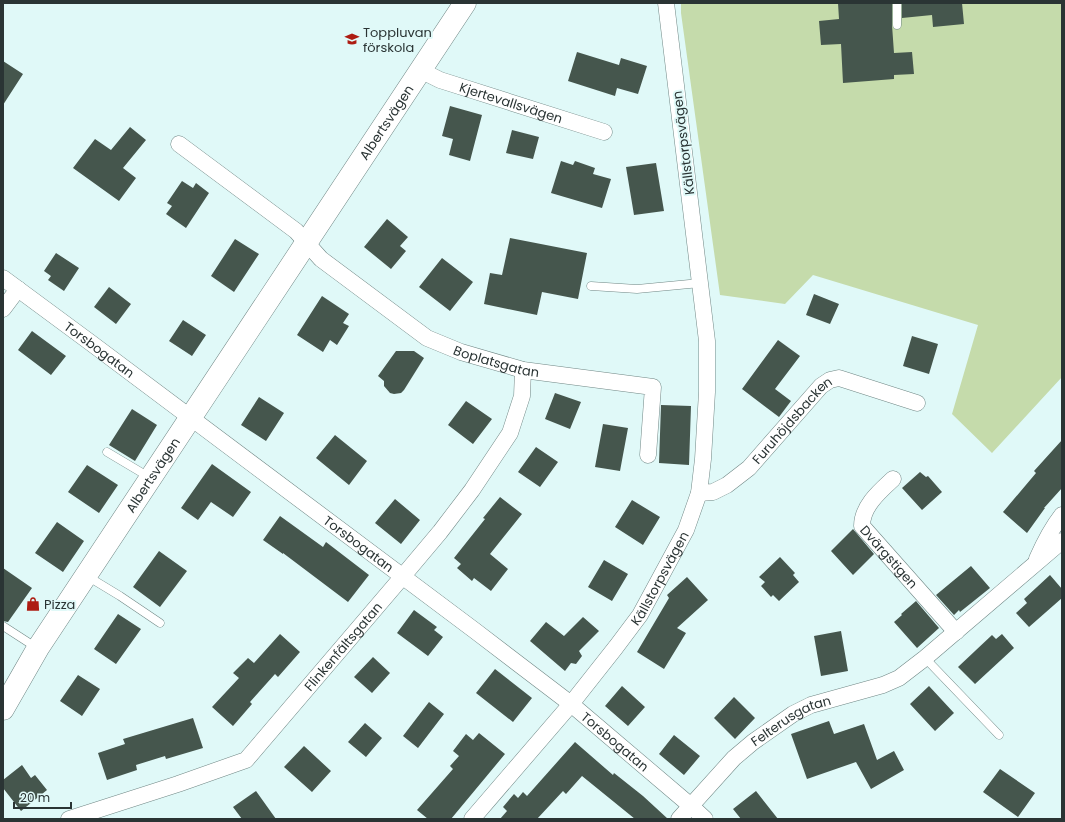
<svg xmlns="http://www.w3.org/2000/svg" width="1065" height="822" font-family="Poppins,sans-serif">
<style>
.green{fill:#c5dbab}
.building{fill:#45564d}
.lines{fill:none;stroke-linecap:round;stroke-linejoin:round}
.lane-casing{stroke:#708785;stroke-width:9}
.street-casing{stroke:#708785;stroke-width:17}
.secondary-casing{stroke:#708785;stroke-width:23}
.lane{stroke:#fff;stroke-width:8}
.street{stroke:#fff;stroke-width:16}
.secondary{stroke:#fff;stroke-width:22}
.labels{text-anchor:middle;stroke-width:4;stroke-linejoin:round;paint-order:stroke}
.poi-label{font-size:13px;fill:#2a3434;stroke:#e0f9f8;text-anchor:start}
.street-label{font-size:13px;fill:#2a3434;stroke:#e0f9f8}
</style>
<rect width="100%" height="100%" fill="#e0f9f8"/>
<path class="green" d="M681,3h381v374l-70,76 -40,-39 26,-89 -165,-50 -28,29 -65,-9 -39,-282z"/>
<path class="building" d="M838,3h54v22l2,28 18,-1 2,22 -20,1v4l-51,4 -2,-39 -20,1 -2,-24 20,-2z
M902,3h60l2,21 -31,3 -1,-12 -30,3z
M577,52l42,13 2,-7 26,8 -9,28 -21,-6 -2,8 -47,-15z
M3,61l20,13 -20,31z
M450,106l32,9 -12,46 -21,-6 4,-16 -11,-3z
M130,127l16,13 -23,28 13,10 -17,23 -46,-33 22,-29 16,11z
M512,130l27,7 -6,22 -27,-6z
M561,161l12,4 2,-4 20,7 -2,6 18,5 -9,29 -51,-15z
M656,163l8,48 -30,4 -8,-48z
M182,181l11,7 3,-5 13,10 -23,35 -20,-14 6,-8 -5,-3z
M387,219l21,18 -8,9 6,5 -15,18 -27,-22z
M510,238l77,15 -9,46 -36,-7 -5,23 -53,-11 6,-31 12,2z
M235,239l24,15 -25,38 -23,-16z
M56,253l23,15 -15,23 -16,-11 3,-4 -7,-5z
M442,258l31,24 -23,29 -31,-24z
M109,287l22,17 -15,20 -22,-17z
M814,294l25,10 -9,20 -24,-9z
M322,296l27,18 -6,9 6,3 -12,19 -7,-5 -7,12 -26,-17z
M183,320l23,15 -14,21 -23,-15z
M32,331l34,25 -15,19 -33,-25z
M912,336l26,8 -9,30 -26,-8z
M778,340l22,16 -25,33 16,12 -12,16 -37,-28z
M396,351h18l10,7 -20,32 -3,3 -7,1 -4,-1 -6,-7v-5l-6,-5z
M555,393l26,9 -11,27 -25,-10z
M259,397l25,16 -18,28 -25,-16z
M466,401l26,18 -19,25 -25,-19z
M661,405l30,1 -2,59 -30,-2z
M132,409l25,16 -22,36 -26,-16z
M603,424l25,4 -8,43 -25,-4z
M335,435l32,26 -18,24 -33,-27z
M1062,440v48l-18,20h1l-18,25 -24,-21 33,-39 -2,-2z
M536,447l22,15 -18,25 -22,-15z
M212,464l39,28 -18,25 -22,-15 -13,18 -17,-12z
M87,465l31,20 -19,28 -31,-21z
M920,472l6,5 2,-1 14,16 -20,18 -20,-22z
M500,497l22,17 -32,40 18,15 -17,22 -17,-13 -2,3 -15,-13 4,-4 -7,-6 31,-39 -2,-1z
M395,499l25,21 -19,24 -26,-21z
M632,500l28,17 -17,28 -28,-18z
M280,516l43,31 3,-5 43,33 -21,27 -65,-49v1l-20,-14z
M57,522l27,19 -21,31 -28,-19z
M853,529l21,25 -21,21 -22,-24z
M159,551l28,20 -27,36 -27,-20z
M780,557l15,16 -2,2 6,7 -20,19 -6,-6 -2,2 -10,-11 4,-4 -6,-5z
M604,560l24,14 -16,27 -24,-14z
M971,566l19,22 -30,24 -1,-2 -5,5 -18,-20z
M3,568l29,20 -24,34 -5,-1z
M1050,575l12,14v9l-33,29 -13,-14 11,-10 -3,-4z
M687,577l21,23 -31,28 9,5 -22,36 -27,-17 32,-54 -2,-3z
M916,601l23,27 -22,20 -23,-26 8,-7 -1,-1z
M414,610l23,17 -3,3 9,7 -15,19 -31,-23z
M118,614l23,15 -25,35 -22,-15z
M583,617l16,14 -20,20 3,5 -6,8 -5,-1 -6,8 -35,-30 16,-19 18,14z
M841,631l7,40 -27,5 -7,-40z
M280,634l20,18 -22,25 -3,-3 -25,28 2,2 -19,22 -21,-19 27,-29 -6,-5 15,-15 6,5z
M1002,634l12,14 -39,36 -17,-17 34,-32 4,4z
M373,657l17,16 -18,20 -18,-16z
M495,669l37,29 -19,24 -37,-29z
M78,675l22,14 -18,27 -22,-15z
M622,686l23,21 -17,19 -23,-20z
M929,686l25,27 -19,18 -25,-27z
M734,697l21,21 -20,21 -21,-21z
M429,702l15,12 -26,34 -15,-12z
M193,718l10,30 -37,11 -1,-3 -29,9 1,5 -30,10 -9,-27 27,-9 -2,-5z
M829,721l5,13 30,-10 13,36 17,-9 10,19 -33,19 -15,-27 -49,17 -16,-45z
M365,723l17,15 -16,19 -18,-15z
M479,733l26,21 -54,65h-23l-11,-9 36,-41 -3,-3 9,-10 -6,-5 13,-17 7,6z
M674,735l26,21 -16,19 -25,-21z
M575,742l38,33 1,-2 29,23 25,23h-33l-53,-43 -16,18 -3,-3 -26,28h-37l7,-8 -4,-4 11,-13 4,4 5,-6 4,4z
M304,746l27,25 -19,21 -28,-25z
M22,765l9,13 4,-3 12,15 -26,21 -18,-23v-8z
M1000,769l35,24 -17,24 -35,-25z
M256,791l20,28h-34l-9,-12z
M756,791l22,28h-37l-8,-10z"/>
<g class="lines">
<defs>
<path id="lane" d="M897,3v22
M591,286l46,3 63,-6
M107,452l42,25
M87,576l33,20 40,27
M3,626l34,22
M925,658l74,77"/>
<g id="street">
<path id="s1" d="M420,70l20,10 164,52"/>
<path id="s2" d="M179,144l117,87 25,28 106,79 34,14 62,18 130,17 -5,68"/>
<path id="s3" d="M3,278l88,65 383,287 97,74 120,102 14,13"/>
<path d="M3,309l15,-20"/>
<path id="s4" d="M893,479c-13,12 -31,27 -31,47l94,106"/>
<path id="s5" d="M699,493l14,-1 14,-7 22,-17 72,-82 9,-6 9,-2 78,25"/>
<path d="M1037,559c7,-16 14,-30 25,-44"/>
<path id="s6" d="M69,819l109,-35 68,-24 157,-184 37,-44 32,-42 38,-57 12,-37 1,-26"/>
<path id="s7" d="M472,819l99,-115 45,-57 24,-32 46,-85 13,-37 4,-34 4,-67v-51l-41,-338"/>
<path id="s8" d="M679,819l55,-61 19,-16 40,-28 18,-9 72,-20 16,-7 26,-20 137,-117"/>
</g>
<g id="secondary">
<path id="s9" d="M3,709l35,-61 427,-645"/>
</g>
</defs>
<use href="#lane" class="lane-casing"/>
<use href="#street" class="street-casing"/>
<use href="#secondary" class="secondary-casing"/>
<use href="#lane" class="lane"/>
<use href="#street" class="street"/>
<use href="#secondary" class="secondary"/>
</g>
<defs>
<symbol id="school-bare" viewBox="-9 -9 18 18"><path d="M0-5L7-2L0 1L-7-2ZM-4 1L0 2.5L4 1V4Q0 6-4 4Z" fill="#ad1c12" stroke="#e0f9f8" stroke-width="2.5" paint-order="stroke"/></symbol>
<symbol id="shop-bare" viewBox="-9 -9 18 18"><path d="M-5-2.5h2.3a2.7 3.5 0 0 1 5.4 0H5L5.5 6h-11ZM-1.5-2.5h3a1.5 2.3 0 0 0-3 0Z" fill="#ad1c12" stroke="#e0f9f8" stroke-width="2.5" paint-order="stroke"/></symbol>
</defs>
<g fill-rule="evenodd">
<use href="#school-bare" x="342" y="29" width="20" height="20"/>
<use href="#shop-bare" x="23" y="594" width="20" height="20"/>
</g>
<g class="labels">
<g class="poi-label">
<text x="363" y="37">Toppluvan<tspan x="363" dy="15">förskola</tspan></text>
<text x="44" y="609">Pizza</text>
</g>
<g class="street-label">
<text dy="5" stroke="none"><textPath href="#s1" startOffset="97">Kjertevallsvägen</textPath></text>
<text dy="5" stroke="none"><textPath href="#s9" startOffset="701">Albertsvägen</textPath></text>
<text transform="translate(683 143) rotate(-97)" y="5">Källstorpsvägen</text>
<text dy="5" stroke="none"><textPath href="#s3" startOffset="120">Torsbogatan</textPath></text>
<text dy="5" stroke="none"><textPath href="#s2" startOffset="389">Boplatsgatan</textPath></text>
<text dy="5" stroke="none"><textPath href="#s5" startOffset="122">Furuhöjdsbacken</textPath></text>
<text dy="5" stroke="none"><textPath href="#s9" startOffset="278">Albertsvägen</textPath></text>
<text dy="5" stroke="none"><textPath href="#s3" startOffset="444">Torsbogatan</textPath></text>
<text dy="5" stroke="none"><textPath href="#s4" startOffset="99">Dvärgstigen</textPath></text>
<text dy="5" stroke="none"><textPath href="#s7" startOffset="306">Källstorpsvägen</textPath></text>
<text dy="5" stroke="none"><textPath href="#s6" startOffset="336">Flinkenfältsgatan</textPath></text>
<text dy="5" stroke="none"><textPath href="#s8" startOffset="151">Felterusgatan</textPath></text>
<text dy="5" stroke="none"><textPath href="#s3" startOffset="768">Torsbogatan</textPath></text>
</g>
</g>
<rect width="1065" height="822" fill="none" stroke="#2a3434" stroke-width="8"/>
<path d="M14 802v6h57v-6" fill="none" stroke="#2a3434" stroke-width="2"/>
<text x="20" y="802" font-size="12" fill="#2a3434" stroke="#e0f9f8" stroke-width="3" paint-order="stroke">20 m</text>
</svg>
